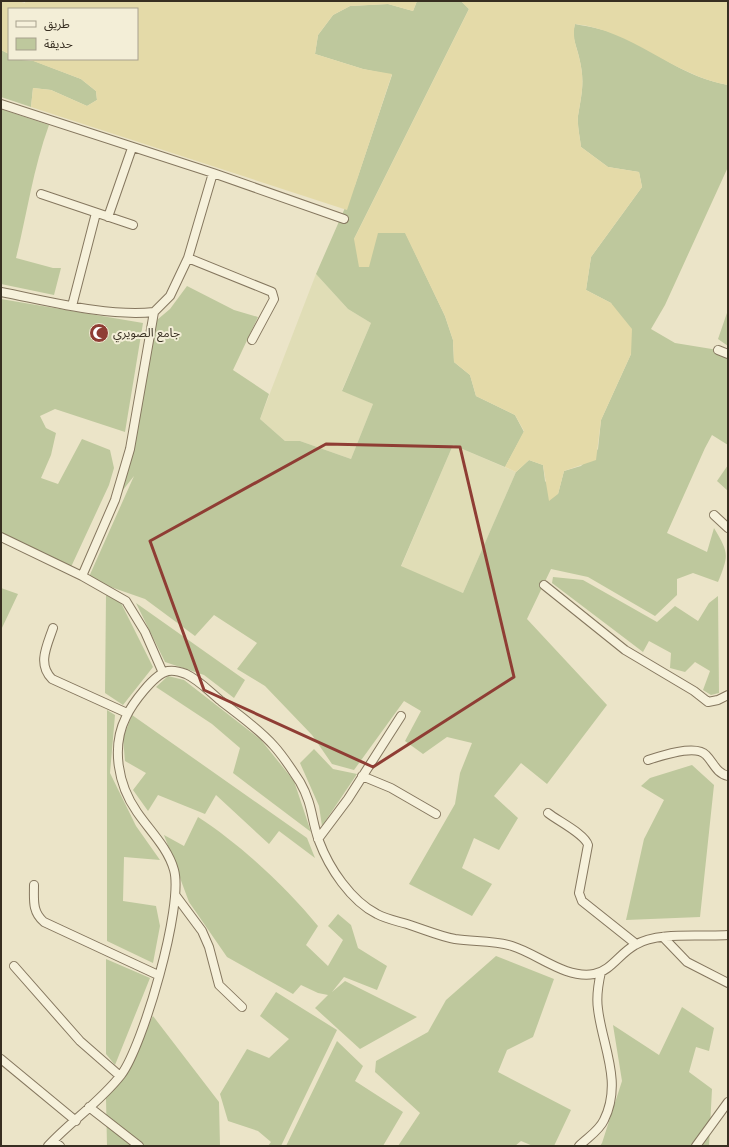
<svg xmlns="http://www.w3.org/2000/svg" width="729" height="1147" font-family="'Libre Baskerville','Noto Sans Arabic',serif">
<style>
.farmland{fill:#e0ddb6}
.green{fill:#bec89d}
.sand{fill:#e4daa8}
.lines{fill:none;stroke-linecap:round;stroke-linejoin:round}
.minor-casing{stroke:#85775f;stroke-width:10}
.minor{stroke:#f6f1db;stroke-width:8}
.marked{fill:none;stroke:#8f3d34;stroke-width:3;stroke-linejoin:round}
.labels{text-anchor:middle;stroke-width:4;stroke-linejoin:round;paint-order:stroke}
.poi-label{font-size:12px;fill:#372e21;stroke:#f3eed7;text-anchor:start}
</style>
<rect width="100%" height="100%" fill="#ebe4c8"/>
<path class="farmland" d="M316,274l32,35 23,14 -29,67 31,14 -22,55 -51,-18h-15l-25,-22z
M453,445l63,27 -53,121 -62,-26z"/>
<path class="green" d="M417,1h44l8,8 -115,230 24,-7h27l40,84 8,24 1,22 16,13 6,21 39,19 9,17 -19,35 -52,-22 -52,121 62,27 53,-121 13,-12 14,5 2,16 13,13 6,-23 17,-5 17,-17 3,-29 30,-66 -20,-51 -25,-13 5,-33 51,-70 -3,-15 -31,-5 -27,-20c-1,-10 -4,-22 -3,-31 4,-24 7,-35 1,-59 -3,-14 -8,-19 -4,-33 16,3 33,6 48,13 38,17 61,40 105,48v82l-63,138 -14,24 24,14 43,7 10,4v91l-16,-10 -7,13 -38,85 40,19 7,-24c15,25 15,27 4,54l-25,-9 -16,6v16l-22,21 -67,-39 -37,-8 -24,50 80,86 -60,79 -26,-21 -27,33 24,22 -19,32 -25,-12 -12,30 30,16 -20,32 -63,-32 46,-80 5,-31 12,-30 -25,-6 -24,17 -18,-13 16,-30 -17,-10 -50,69 -22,-6 -20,-29 -47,-49 -28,-17 20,-26 -43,-28 -19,21 -50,-37 -57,-20 46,-103 -19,24 15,-51 21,-124 19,-16 17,-23 47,24 24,7 -25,53 36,24 -9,25 25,22h15l51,18 22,-55 -31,-13 29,-68 -23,-14 -32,-35 39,-89 37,-110 -29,-6 -48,-15 3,-19 15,-20 17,-9 38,-2 25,7z
M1,50l8,4v5l25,2 47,18 15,12 1,9 -10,6 -36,-16 -18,-2 -2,19 -30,-10z
M1,109l48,16c-16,44 -22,89 -33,133l37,10h8l-7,27 -53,-11z
M1,299l142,24 -18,109 -70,-23 -15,7 6,12 10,5 -5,22 -10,23 17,6 24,-45 28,11 4,18 -5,17 -38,82 -70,-31z
M728,310v36l-10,-7z
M728,465v26l-11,-10z
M553,577l30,3 74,42 18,-16 23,15 11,-18 9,-7 1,97 -8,2 -8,-5 7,-19 -15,-9 -10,10 -15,-4 1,-15 -22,-12 -6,11 -91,-69z
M1,588l17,6 -17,36z
M106,595l15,8 32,64 -30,38 -18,-12z
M136,603l109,77 -11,18 -30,-23 -39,-13z
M168,676l16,4 77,60 33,41 17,51 -78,-59 7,-25 -28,-24 -56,-37z
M107,710l8,5 -5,58 26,53 24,34 -36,-3 -1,44 33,5 4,20 -7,37 -46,-22z
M132,715l175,123 8,20 -36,-27 -10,13 -53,-49 -11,19 -47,-19 -10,16 -15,-21 13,-17 -21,-12 -2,-23z
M314,749l19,20 24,5 -35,52 -3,-20 -19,-43z
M692,765l22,20 -14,132 -74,3 18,-81 20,-39 -23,-14 9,-8z
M198,817c42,27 88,70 120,109l-12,19 22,21 15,-26 -15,-14 10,-12 13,11 7,23 29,18 -10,24 -33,-13 -12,15 13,-11 72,36 -57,32 -45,-41 13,-13 -10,-2 -17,-8 -8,9 -66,-37 -38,-55 -25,-67 20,11z
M496,956l58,23 -21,58 -26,13 -9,22 73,38 -17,36h-21l-12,-5 -6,5h-117l22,-33 -45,-41 1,-11 52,-29 18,-32z
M106,959l44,19 -35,87 -9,-11z
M276,992l61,38 -56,116h-13l3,-4 -13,-11 -30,-10 -8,-27 27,-45 22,9 20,-19 -29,-23z
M682,1007l32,21 -5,23 -13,-4 -7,25 23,17 -3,57h-109l2,-3 20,-62 -9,-56 46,30z
M153,1016l66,86 1,44h-113l-1,-48z
M337,1041l26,25 -8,15 48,31 -20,34h-97z"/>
<path class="sand" d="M1,1h17l7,2v-2h392l-4,10 -25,-7 -38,2 -17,9 -15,20 -3,19 48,15 29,5 -45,136 -316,-103 2,-19 18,2 36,16 10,-6 -1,-9 -15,-12 -53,-20h109v-50h-128v45l-8,-4z
M461,1h267v84c-56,-10 -96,-55 -153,-61 -3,13 1,21 4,33 6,24 3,35 -1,59 -1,9 2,21 3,31l27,20 31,5 3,15 -51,70 -5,33 25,13 21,26 -1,25 -30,66 -5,40 -32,11 -6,23 -9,7 -6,-36 -14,-5 -13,12 -11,-5 19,-36 -9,-16 -39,-19 -6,-21 -16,-13 -1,-22 -8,-24 -40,-83h-27l-9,34h-10l-5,-28 115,-230z"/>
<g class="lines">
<defs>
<path id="minor" d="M1,104l212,69 131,46
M41,194l92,31
M108,217l24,-69
M188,258l84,34 2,7 -22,41
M1,292c47,9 106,25 153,20l16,-16 18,-38 25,-85
M72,306l24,-93
M718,350l10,4
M714,515l14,13
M1,537l81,39 44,25 19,31 18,41
M82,576l33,-76 15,-51 24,-137
M544,585l81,65 69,41 14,11 10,-2 10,-5
M53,628c-6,18 -16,36 -1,51l75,34
M648,760c12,-4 48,-16 58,-5 8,8 10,18 22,21
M362,776l29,12 45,26
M548,813c10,8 37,21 40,32l-9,48 3,8 54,43
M318,839l30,-40 53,-83
M34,885c0,15 -2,27 10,37l114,53
M176,896l26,35 7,16 10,38 23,22
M663,937l24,25 41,21
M14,966l66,75 40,35
M1,1059l75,62
M89,1107l50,39
M53,1141l7,5
M48,1146c23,-25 52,-44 73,-71 22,-29 63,-170 53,-205 -6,-22 -24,-39 -37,-58 -19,-27 -26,-65 -11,-95 6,-13 28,-43 42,-46 5,-1 13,1 18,3 13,6 24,18 35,27 18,14 38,28 53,45 10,11 18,24 26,36 13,23 11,37 19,59 10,27 32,60 58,73 9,5 20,7 30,10 16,5 32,12 48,15 19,3 38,1 57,7 26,8 53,33 82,28 17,-3 26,-21 41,-29 23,-14 66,-8 93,-10
M579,1146c9,-9 20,-15 25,-26 19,-38 -2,-75 -6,-111 -2,-13 0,-24 3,-37
M696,1146l32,-44"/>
</defs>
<use href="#minor" class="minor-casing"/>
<use href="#minor" class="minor"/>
</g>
<path class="marked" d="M326,444l134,3 54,230 -141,90 -169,-77 -54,-149z"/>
<defs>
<symbol id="mosque-disc" viewBox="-11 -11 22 22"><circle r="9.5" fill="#8f3d34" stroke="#f3eed7"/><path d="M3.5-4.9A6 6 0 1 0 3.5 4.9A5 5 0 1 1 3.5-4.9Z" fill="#fff"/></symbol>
</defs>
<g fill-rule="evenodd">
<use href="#mosque-disc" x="88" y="322" width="22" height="22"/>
</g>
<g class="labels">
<g class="poi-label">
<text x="113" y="337">جامع الصويري</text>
</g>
</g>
<rect width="729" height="1147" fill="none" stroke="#372e21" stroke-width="4"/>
<rect x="8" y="8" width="130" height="52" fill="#f3eed7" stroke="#a8a18e"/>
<rect x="16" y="21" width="20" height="6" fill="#f6f1db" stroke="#a8a18e"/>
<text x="44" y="28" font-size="12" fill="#372e21">طريق</text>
<rect x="16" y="38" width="20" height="12" fill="#bec89d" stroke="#a8a18e"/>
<text x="44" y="48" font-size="12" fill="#372e21">حديقة</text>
</svg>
